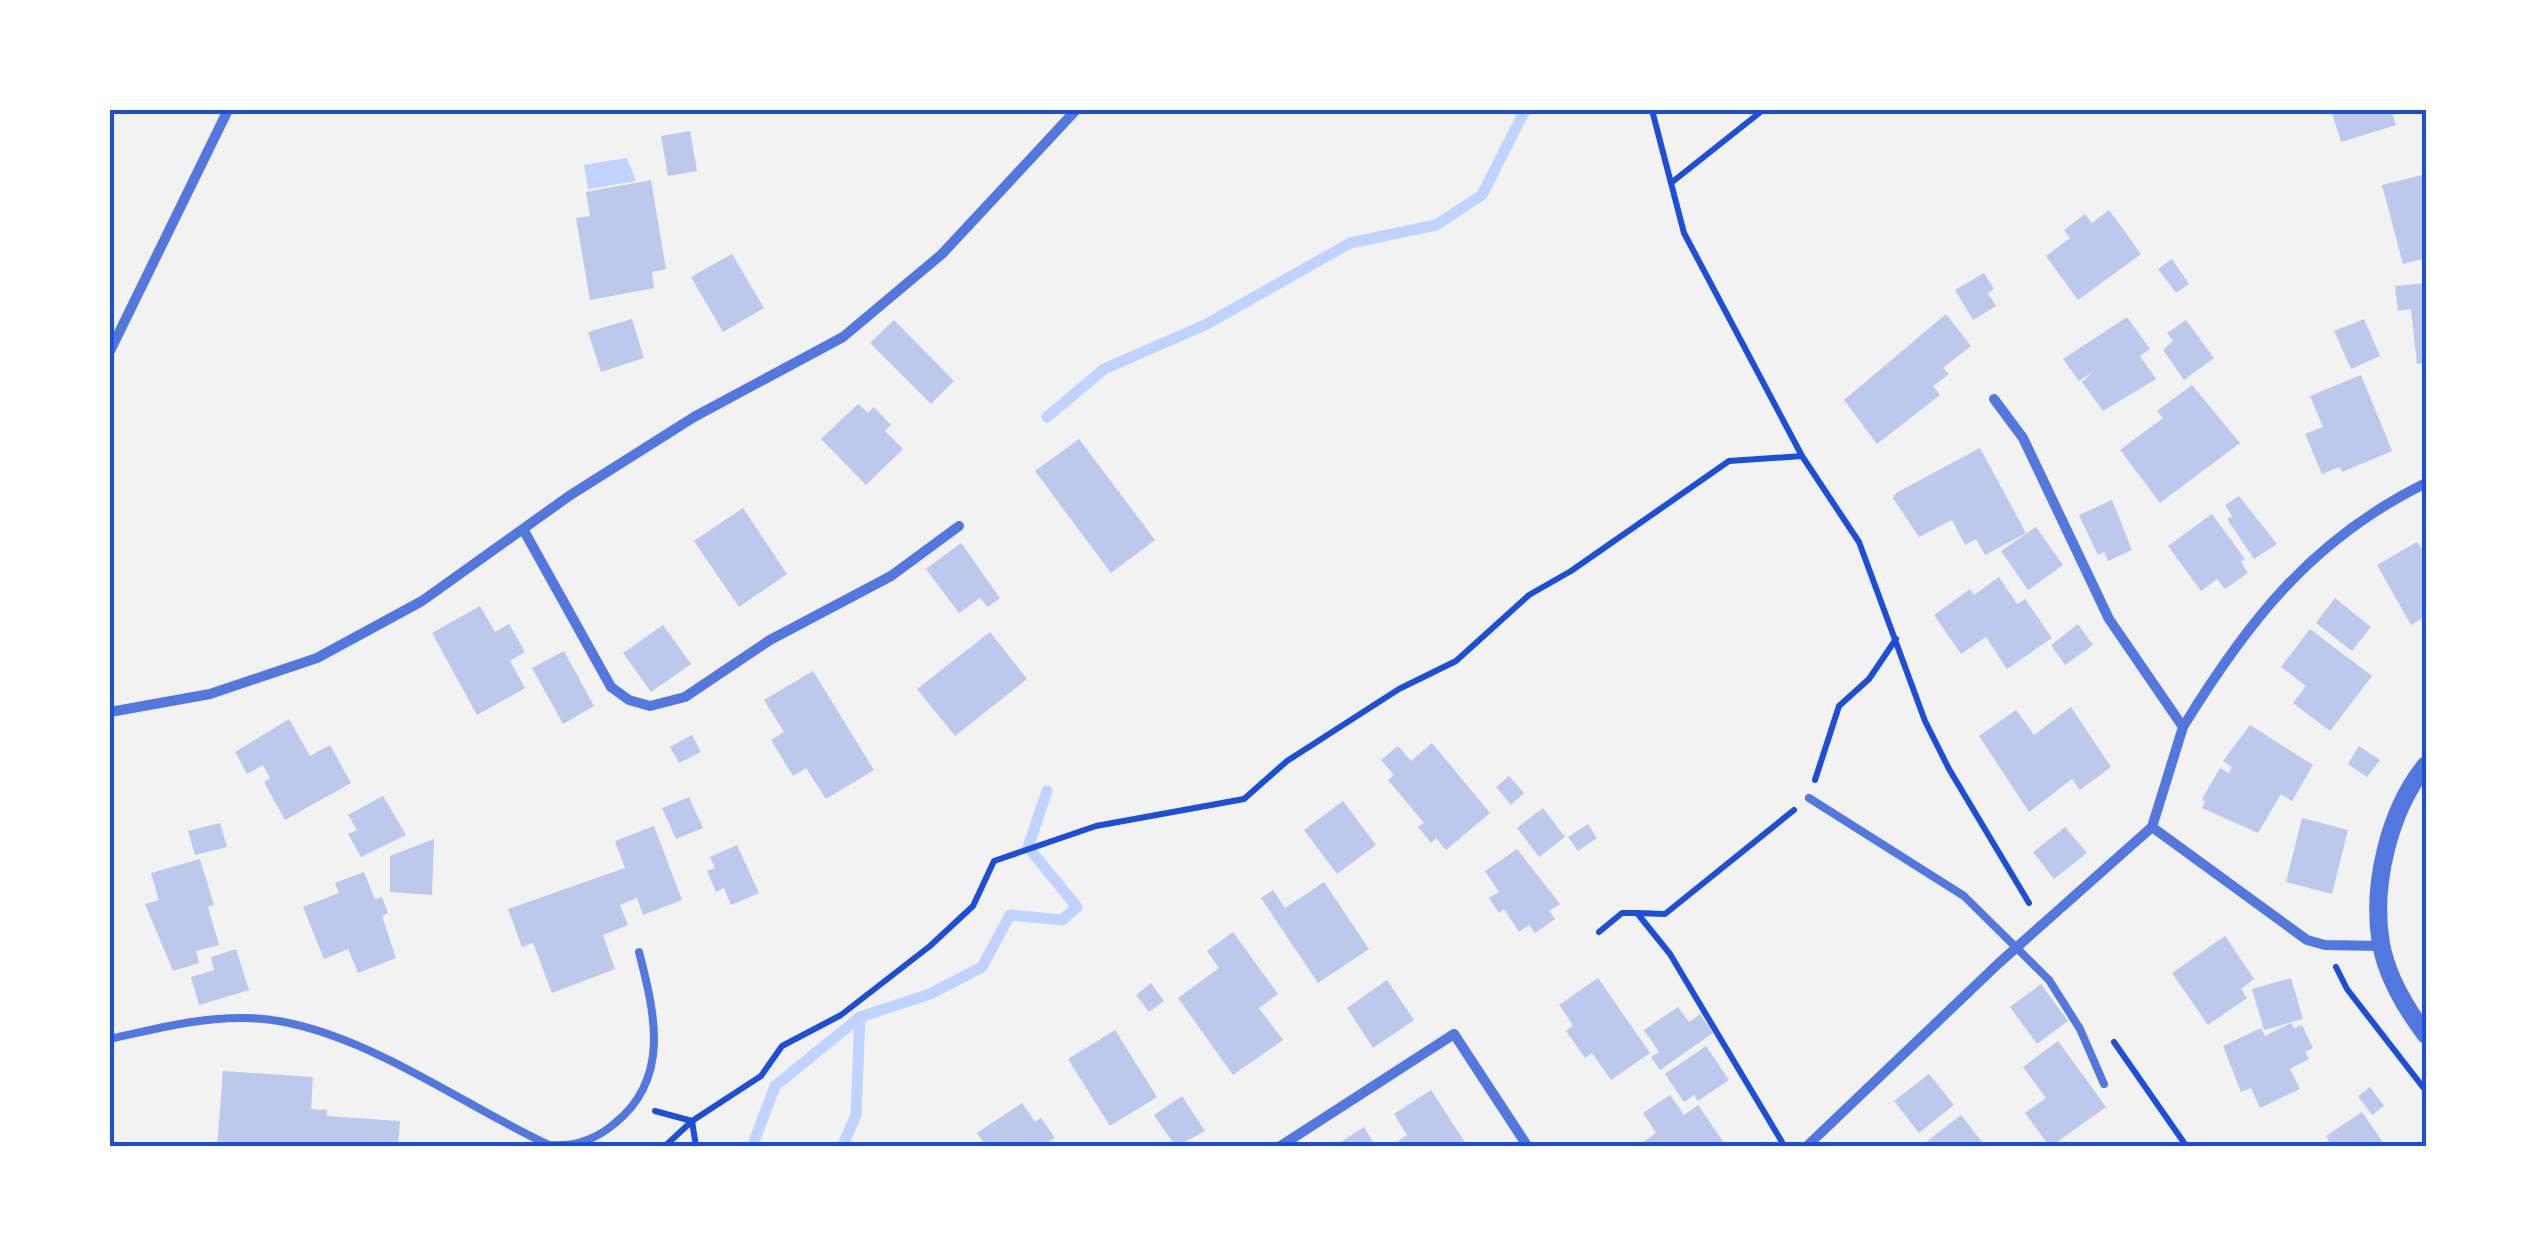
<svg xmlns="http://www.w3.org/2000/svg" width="2536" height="1257" font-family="Poppins,sans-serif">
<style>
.water{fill:#bfd3fe}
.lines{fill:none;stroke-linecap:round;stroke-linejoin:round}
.stream{stroke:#bfd3fe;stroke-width:11}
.building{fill:#bdc9ec}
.path{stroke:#1d4ed8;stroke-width:6}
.service{stroke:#5277de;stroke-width:8}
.minor{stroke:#5277de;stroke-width:10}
.tertiary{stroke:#5277de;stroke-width:18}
.neatline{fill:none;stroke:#1d4ed8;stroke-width:4}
</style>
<rect width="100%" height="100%" fill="#f2f2f2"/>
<path class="water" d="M627,158l9,23 -48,8 -4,-24z"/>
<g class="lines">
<path class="stream" d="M1047,417l57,-48 101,-44 145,-82 86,-18 46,-30 43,-85
M752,1147l23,-61 85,-69
M842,1147l14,-32 4,-98 70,-23 52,-27 28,-52 52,5 15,-13 -49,-60 19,-56"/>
</g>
<path class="building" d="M2331,110h60l5,15 -55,17z
M690,131l7,40 -29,5 -7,-40z
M2426,174v84l-23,6 -21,-79z
M651,180l15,89 -14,3 2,16 -64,12 -14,-82 14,-2 -4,-24z
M2109,210l32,44 -63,46 -32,-44 24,-18 -6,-8 21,-16 7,9z
M732,254l32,54 -41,24 -32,-55z
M2172,259l17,25 -13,9 -18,-24z
M1984,273l10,16 -6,4 8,13 -23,14 -18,-30z
M2426,283v80l-9,1 -6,-55 -13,2 -3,-25z
M1946,314l25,32 -28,22 6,6 -16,12 7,9 -63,49 -33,-44z
M2127,317l23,32 -10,7 16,23 -53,32 -21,-29 12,-11 -15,10 -16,-22z
M632,319l12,39 -43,14 -13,-40z
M2364,319l16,37 -29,13 -17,-38z
M894,320l60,61 -23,23 -61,-61z
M2186,320l28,38 -30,22 -21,-30 10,-9 -6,-8z
M2361,375l31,76 -50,21 -2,-5 -18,7 -17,-40 18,-7 -13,-31z
M2192,385l48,58 -80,60 -40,-53 43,-32 -6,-7z
M858,404l10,9 6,-6 17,18 -6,6 18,18 -37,36 -45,-46z
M1079,439l76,101 -44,33 -76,-102z
M1980,448l46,85 -41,22 -9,-16 -11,6 -13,-25 -33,17 -26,-39 3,-5z
M2239,496l38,48 -23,15 -27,-40 5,-3 -7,-11z
M2112,500l20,50 -24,11 -4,-9 -6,3 -19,-40z
M743,508l44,66 -48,33 -45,-66z
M2212,514l33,45 -4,3 7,11 -23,16 -8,-10 -16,12 -33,-45z
M2036,527l27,38 -35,25 -27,-39z
M2417,542l9,13v61l-15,9 -34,-60z
M961,543l39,55 -12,9 -8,-9 -21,15 -33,-44z
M1999,577l18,27 8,-5 27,39 -45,31 -21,-32 -25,17 -27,-39 36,-26 4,6z
M2335,598l36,29 -19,24 -36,-28z
M480,606l15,26 14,-8 16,28 -15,9 15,27 -48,27 -45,-82z
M2078,624l15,21 -28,20 -14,-20z
M663,625l28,39 -40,28 -28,-39z
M2310,629l62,47 -42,55 -37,-28 13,-17 -25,-19z
M990,632l37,47 -72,57 -38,-47z
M564,651l30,55 -31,18 -31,-56z
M813,671l61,99 -48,29 -20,-31 -13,8 -22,-36 13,-8 -20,-32z
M2071,707l40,60 -31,23 -8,-11 -43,33 -50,-76 37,-26 18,25z
M289,719l21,37 20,-11 21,38 -66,37 -21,-38 6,-4 -7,-13 -16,9 -12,-22z
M2250,725l63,40 -21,36 -11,-7 -23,39 -56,-25 3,-6 -3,-3 18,-31 9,5 3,-6 -9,-6z
M692,735l9,17 -22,11 -9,-16z
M1432,743l58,70 -44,37 -10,-12 -5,5 -13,-16 6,-4 -36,-43 6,-5 -13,-15 17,-14 13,15z
M2359,746l21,14 -13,17 -19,-13z
M1509,776l15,17 -13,12 -15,-18z
M383,796l23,39 -45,22 -13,-23 9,-4 -9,-15z
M689,797l14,31 -27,11 -14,-31z
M1343,801l33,44 -39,29 -33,-44z
M1543,808l22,29 -26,20 -22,-29z
M2302,818l46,12 -16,64 -46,-12z
M220,823l7,24 -32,8 -7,-24z
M1588,824l9,14 -19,13 -10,-14z
M654,826l28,74 -39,15 -6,-17 -17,7 8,20 -25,10 12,34 -63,24 -19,-50 -11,4 -14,-38 117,-41 -10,-27z
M2065,827l22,26 -33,26 -21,-27z
M434,839l-2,56 -42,-3v-36z
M737,845l22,48 -28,12 -7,-17 -8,4 -9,-21 8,-3 -5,-11z
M1517,849l43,55 -11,7 6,8 -20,14 -6,-8 -10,7 -15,-23 -5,4 -10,-15 10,-6 -14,-21z
M200,859l14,46 -6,2 11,38 -23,6 3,12 -26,8 -28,-67 14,-4 -8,-27z
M364,872l11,27 7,-2 6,16 -6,3 14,42 -38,15 -10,-24 -24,10 -21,-52 36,-14 -4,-10z
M1324,882l45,67 -51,34 -57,-85 12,-8 12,18z
M1233,932l45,62 -19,14 24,32 -50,35 -55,-77 41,-30 -12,-17z
M2225,936l29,43 -13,10 6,9 -39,27 -36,-52z
M236,949l13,41 -50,15 -8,-28 23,-7 -3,-13z
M1598,978l52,75 -39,27 -19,-27 -7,5 -19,-27 7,-6 -14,-20z
M2291,978l12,41 -39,11 -12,-41z
M1387,980l27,40 -41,28 -26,-40z
M1151,983l13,18 -15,11 -13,-17z
M2041,984l27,37 -31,23 -27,-37z
M1678,1007l11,15 11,-8 13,19 -53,37 -9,-13 8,-5 -15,-22z
M2291,1023l3,5 8,-3 11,23 -8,4 4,7 -19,10 10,20 -40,19 -9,-20 -10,4 -18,-46 38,-18 4,8z
M1115,1030l42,67 -47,29 -42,-67z
M2058,1041l48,66 -56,40 -25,-34 21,-15 -23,-31z
M1706,1046l23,34 -31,21 -4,-6 -10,7 -19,-28z
M223,1071l90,6 -2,32 16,1v6l73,5 -2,26h-181z
M1929,1074l25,31 -35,28 -25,-32z
M2370,1087l14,19 -12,9 -14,-19z
M1431,1090l37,57h-66l-4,-6 9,-6 -13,-21z
M1670,1095l14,20 14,-10 29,42h-91l20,-14 -13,-20z
M1182,1096l23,35 -29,16 -22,-32z
M1022,1103l13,19 6,-4 14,20 -7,4 3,5h-64l-10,-14z
M2362,1112l24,35h-66l9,-6 -3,-5z
M1961,1115l25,32h-55l-5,-5z
M1364,1127l12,20h-43z"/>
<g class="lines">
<path class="path" d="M1652,110l32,123 118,223 57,86 66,179 24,48 80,134
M1671,183l92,-73
M1815,780l24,-74 30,-27 27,-40
M1637,913l28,1 129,-104
M1599,932l23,-19h15l33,41 112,188
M2336,967l11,22 79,102
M2114,1042l73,105
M655,1111l37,10 4,26
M664,1147l28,-26 69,-45 21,-30 59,-31 89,-69 43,-40 21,-45 102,-35 148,-27 43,-38 112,-72 57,-28 73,-66 42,-24 158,-110 73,-5"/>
<path class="service" d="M1809,798l155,98 85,84 31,49 24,55
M110,1039c45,-10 89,-22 136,-21 101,1 212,85 303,127 23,2 46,-5 65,-21 57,-45 41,-110 25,-172"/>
<path class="minor" d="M110,351l118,-241
M1994,399l29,39 86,181 74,108 -31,100
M523,529l88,158 18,13 21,6 35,-9 85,-57 121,-64 68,-50
M110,712l100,-18 107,-36 105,-57 147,-105 125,-79 149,-80 99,-83 134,-144
M2183,727c65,-106 129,-188 243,-244
M1279,1147l175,-113 74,113
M1806,1147l193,-184 153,-136 155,113 18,5 56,1"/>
<path class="tertiary" d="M2426,765c-37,45 -55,121 -45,179 6,32 26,66 45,91"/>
</g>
<rect width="2536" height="1257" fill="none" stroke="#ffffff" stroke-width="225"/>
<rect x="112" y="112" width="2312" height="1032" class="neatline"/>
</svg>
